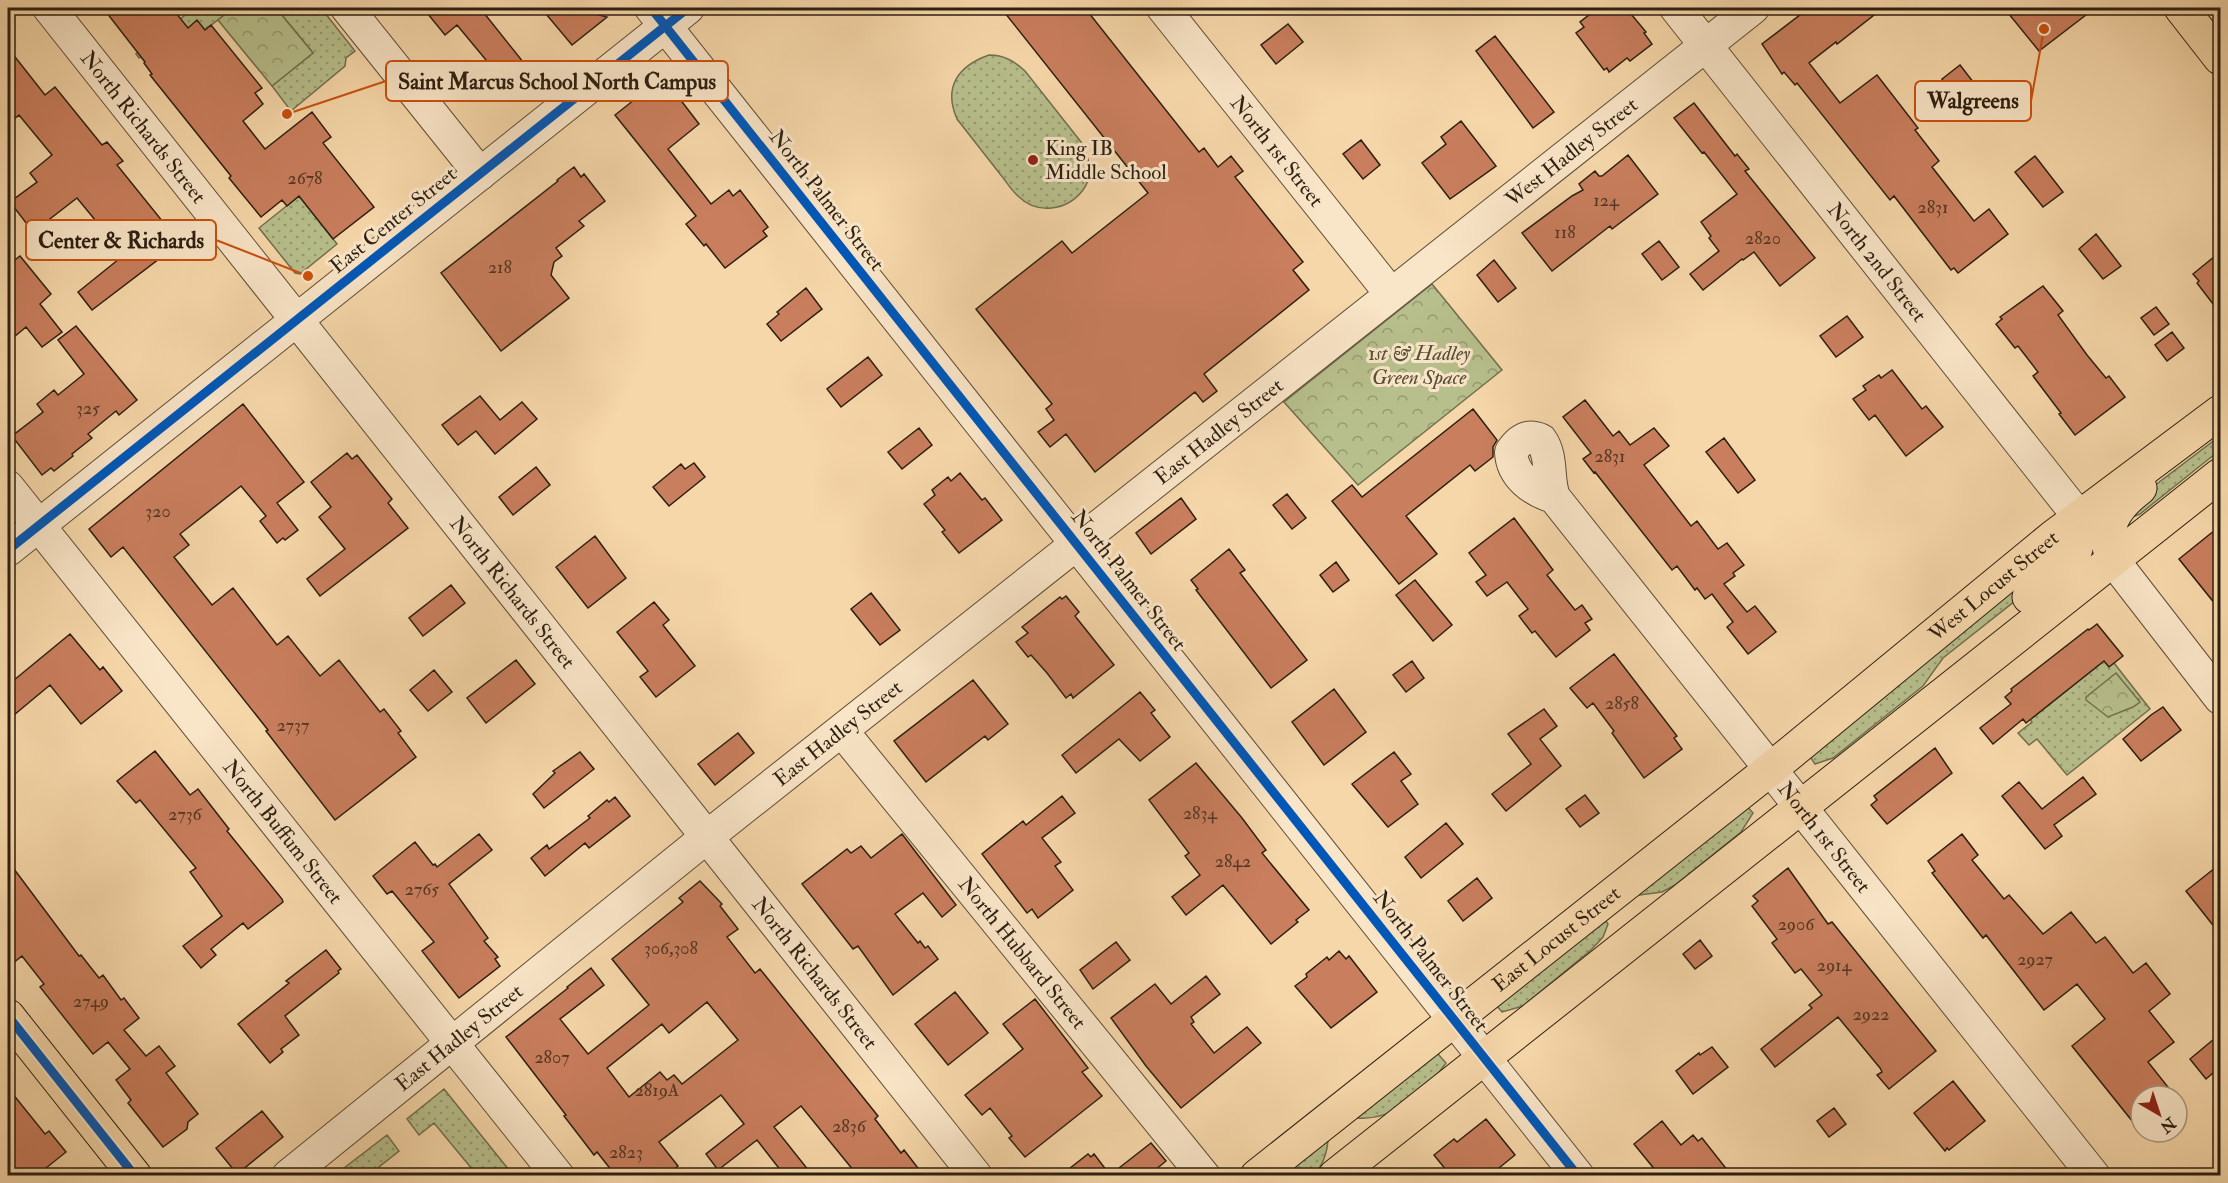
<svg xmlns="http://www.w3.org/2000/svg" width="2228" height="1183" font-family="'IM FELL Double Pica',serif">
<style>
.grass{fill:url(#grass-dots);stroke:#726f4e;stroke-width:1.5}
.park{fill:url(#park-crowns);stroke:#726f4e;stroke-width:1.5}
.building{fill:#c97e5d;stroke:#2c1f11;stroke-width:1.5;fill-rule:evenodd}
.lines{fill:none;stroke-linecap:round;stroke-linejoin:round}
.minor-casing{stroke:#5e4d37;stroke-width:34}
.major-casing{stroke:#2c1f11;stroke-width:35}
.minor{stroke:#f9e5c7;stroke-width:32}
.major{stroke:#f6d7a9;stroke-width:33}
.cycleway-casing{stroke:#f9e5c7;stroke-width:13}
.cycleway{stroke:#0057b8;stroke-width:9}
.poi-dot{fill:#8f2418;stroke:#f9e5c7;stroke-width:2}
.labels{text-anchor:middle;stroke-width:6;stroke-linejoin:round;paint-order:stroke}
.number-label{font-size:18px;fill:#533724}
.street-label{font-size:21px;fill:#2c1f11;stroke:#f9e5c7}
.poi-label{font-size:21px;fill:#2c1f11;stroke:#f9e5c7;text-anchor:start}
.park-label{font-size:21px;font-style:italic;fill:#564f36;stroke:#f9e5c7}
.leader{fill:none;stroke:#cc500d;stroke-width:2}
.callout-dot{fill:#cc500d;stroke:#f9e5c7;stroke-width:2}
.callout{fill:#f9e5c7;stroke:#cc500d;stroke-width:2}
.callout-label{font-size:22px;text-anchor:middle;font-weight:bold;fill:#2c1f11}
</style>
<defs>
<pattern id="grass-dots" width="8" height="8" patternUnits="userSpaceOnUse" patternTransform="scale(1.5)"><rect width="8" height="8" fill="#b7bf8c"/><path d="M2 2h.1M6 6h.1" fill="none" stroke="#959b71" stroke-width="1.8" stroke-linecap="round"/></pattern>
<pattern id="park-crowns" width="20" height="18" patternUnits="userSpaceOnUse" patternTransform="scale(1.5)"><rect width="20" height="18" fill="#b7bf8c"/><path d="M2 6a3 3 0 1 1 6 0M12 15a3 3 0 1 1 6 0" fill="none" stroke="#959b71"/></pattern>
</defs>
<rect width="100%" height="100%" fill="#f6d7a9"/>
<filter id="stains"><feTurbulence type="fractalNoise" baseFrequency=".00333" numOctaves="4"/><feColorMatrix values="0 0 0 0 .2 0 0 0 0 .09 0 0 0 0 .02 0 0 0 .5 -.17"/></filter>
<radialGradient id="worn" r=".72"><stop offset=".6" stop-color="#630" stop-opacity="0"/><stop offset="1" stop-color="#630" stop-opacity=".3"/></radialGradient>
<path class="grass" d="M194,8h39l-28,22 -8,-9 -51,41 -5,-5 -2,1 -3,-4z
M276,8h45l34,43 -9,7 -1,8 -54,45 -19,-25 41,-33z
M989,55c15,0 25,6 36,16l56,71c8,16 14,32 2,48 -16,21 -46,25 -65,6 -7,-6 -12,-15 -18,-22 -14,-18 -29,-37 -43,-55 -14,-32 1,-53 32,-64z
M299,196l38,48 -37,30 -5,-1 -36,-45z
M2220,436v14l-80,64 -10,4 3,-16z
M2046,557l7,14 -110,87 -20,28 -90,72 -18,6 -7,-10z
M2104,661l10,2 36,46 -83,66 -30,-36 -8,6 -11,-12 14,-11 -2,-3z
M1746,805l7,8 -12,19 -66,53 -13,7 -23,3 7,-15z
M1606,921l2,3 -5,13 -12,13 -68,56 -21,6 -7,-8z
M1438,1054l8,9c-20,29 -52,58 -89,55l65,-59z
M444,1089l69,86h-36l-43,-52 -15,12 -12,-16z
M387,1135l12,16 -20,16 6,8h-50z
M1328,1140c-1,13 -5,26 -15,35l-38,1z"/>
<path class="park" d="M233,8h43l37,45 -41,33 -54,-66z
M1432,284l70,86 -144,115 -74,-83z
M2116,673l24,29 -7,5 -25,10 -22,-17v-3z"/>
<path class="building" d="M103,8h69l16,20 9,-8 8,10 6,-5 51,63 -7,5 8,11 -20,17 22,28 47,-37 19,25 -8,6 51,64 -41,32 -34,-43 -12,10 -5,-6 -21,17 -32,-39 2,-2 -81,-101 2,-1 -8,-11 1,-1z
M423,8h57l51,64 -21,17 -53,-64 -12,10z
M541,8h39l4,3 23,6 -35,28z
M1001,8h84l114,144 5,-4 14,19 13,-11 12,15 -8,6 68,85 -10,8 16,20 -105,84 13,17 -14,11 -8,-10 -100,80 -29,-38 -16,13 -12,-15 16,-12 -8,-11 6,-5 -76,-95 86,-68 10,12 76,-60z
M1598,8h28l20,24 -2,1 8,11 -22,17 -3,-3 -18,14 -2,-4 -3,2 -28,-37 8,-6 -4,-5z
M1809,8h74l-46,36 -1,-2 -27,21 31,40 37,-28 41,53 -3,2 24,31 -7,6 42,54 15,-12 19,25 -50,39 -4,-5 -3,2 -57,-74 -4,4 -93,-117 -2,2 -11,-13 -2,2 -20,-30z
M2004,8h91l-56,43z
M1288,24l15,18 -27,22 -15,-19z
M1495,36l59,76 -21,16 -57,-77z
M8,48l37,47 10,-8 47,58 5,-3 16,19 -6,4 63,78 -88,67 -14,-18 46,-37 -47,-57 -44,34 -23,-30 27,-20 -7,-9 22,-18 -33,-40 -11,9z
M1960,65l14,18 -18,13 -14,-17z
M663,77l36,47 -31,25 43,55 18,-14 4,6 7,-6 28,37 -5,4 4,5 -42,32 -19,-24 -2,2 -18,-22 10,-8 -81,-101z
M1694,103l41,53 2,-2 12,15 -4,2 70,87 -35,28 -26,-34 -11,8 -1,-1 -39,31 -13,-16 29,-23 -10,-13 2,-2 -10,-14 36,-28 -33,-42 -2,1 -28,-35z
M1461,121l35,45 -46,33 -28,-36 24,-19 -5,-7z
M1361,140l19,25 -17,14 -20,-25z
M1628,155l30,39 -46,35 -2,-3 -58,45 -30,-38 50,-37 11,-6 -4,-6 16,-13 4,5h3z
M2035,156l28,36 -20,15 -28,-35z
M574,167l7,10 3,-3 21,27 -26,20 5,5 -28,22 6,8 -8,6 -3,13 18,23 -68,53 -60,-78 117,-92 -1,-1z
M2096,234l25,32 -18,13 -24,-30z
M1659,241l20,26 -17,13 -20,-26z
M2220,252v61l-23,-30 2,-2 -6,-7z
M20,256l31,38 -11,10 22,28 -20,15 -16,-20 -18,15v-77z
M1494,260l22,28 -18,14 -21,-27z
M2043,286l20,25 -5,4 29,40 19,23 3,-2 16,21 -50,38 -16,-21 2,-1 -28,-37 5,-4 -20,-26 -3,2 -19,-24 6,-5 -2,-2z
M806,288l16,21 -41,32 -14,-17 12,-10 -2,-2z
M2156,307l13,17 -15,11 -13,-17z
M1847,316l16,21 -27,20 -16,-21z
M76,326l61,74 -18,15 -3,-4 -28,23 4,4 -20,16 1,2 -19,15 -3,-3 -9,7 -30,-39 31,-24 -6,-8 17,-14 4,5 26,-21 -26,-34z
M2172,332l12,16 -17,13 -12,-16z
M868,357l14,18 -41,32 -14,-18z
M1892,370l30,39 4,-3 17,21 -37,29 -31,-41 -6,5 -16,-21 13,-9 -3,-4 16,-11 2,3z
M480,396l20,24 22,-18 15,17 -42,35 -19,-23 -18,14 -16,-20z
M1585,400l28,36 6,-5 11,14 24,-17 15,18 -25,19 47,61 6,-5 21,28 9,-6 17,22 -11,8 2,3 -11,8 23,28 8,-6 21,26 -28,22 -21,-27 6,-5 -21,-28 -7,5 -8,-11 -2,2 -18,-24 -5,4 -77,-98 -1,1 -11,-14 8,-6 -28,-36z
M243,404l61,78 -27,21 21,27 -13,10 -2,-2 -6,5 -17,-22 6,-5 -25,-30 -61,48 9,11 -15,12 38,48 21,-17 44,57 11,-9 32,40 19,-16 41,52 4,-3 17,22 -3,2 18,24 -81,63 -69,-89 2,-1 -145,-183 -12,10 -22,-28z
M1473,409l24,31 -4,7v10l-18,14 -5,-6 -64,51 31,38 -38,30 -67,-83 20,-16 10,12z
M919,428l13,17 -30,24 -14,-17z
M1724,438l31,42 -17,13 -32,-41z
M347,453l5,6 5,-4 35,44 -4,4 20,25 -88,68 -13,-17 38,-30 -26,-32 12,-10 -20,-25z
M694,463l11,14 -36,29 -16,-19 28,-23 4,5z
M536,467l14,18 -37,30 -14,-18z
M960,473l22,27 3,-2 17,22 -43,33 -17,-21 3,-2 -21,-26 11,-9 -3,-5 16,-13 3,4z
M1287,494l19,24 -14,11 -19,-24z
M1181,498l15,21 -45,35 -15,-21z
M1514,518l39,52 -6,5 28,35 7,-5 10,14 -7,4 5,7 -34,27 -21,-26 -3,2 -13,-17 9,-7 -21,-27 -20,14 -11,-14 10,-7 -17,-22z
M2220,526v84l-41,-51z
M595,536l31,42 -38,30 -32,-41z
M1229,549l16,21 -5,3 67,87 -36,28 -75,-98 2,-1 -7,-9z
M1336,562l13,18 -16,12 -13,-17z
M1415,580l37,45 -19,16 -37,-46z
M451,585l14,18 -42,33 -14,-18z
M871,593l29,37 -20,15 -29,-36z
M1066,596l13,16 -4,4 39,49 -41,33 -2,-4 -5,4 -19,-25 -16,-18 -3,2 -12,-15 12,-9 -6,-6 38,-30 2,2z
M654,602l15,18 -6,5 32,41 -39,31 -16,-20 8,-6 -31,-39z
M2097,624l26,32 -14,11 -5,-6 -78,62 -3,-4 -30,25 -13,-16 31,-24 -6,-7 7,-6 -1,-2 77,-60 1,1z
M70,634l30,36 3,-3 19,24 -41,33 -31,-39 -42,35v-35z
M1614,654l63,82 -3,2 8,11 -38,29 -32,-45 2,-2 -21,-28 -6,5 -17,-20z
M516,660l19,24 -49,39 -19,-25z
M1412,661l12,17 -18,14 -13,-17z
M434,670l18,22 -24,19 -18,-21z
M973,680l35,44 -20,16 -3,-4 -59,46 -32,-41z
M1334,689l32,43 -42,33 -32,-43z
M1140,692l15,18 -4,3 19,24 -30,24 -21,-22 -43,34 -14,-18z
M2163,707l18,23 -40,31 -18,-22 28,-24z
M1544,709l13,17 -17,13 21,27 -55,45 -14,-17 39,-30 -23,-30z
M738,733l16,20 -39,32 -17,-21z
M1935,748l17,25 -65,51 -16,-19 6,-5 -3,-4z
M155,751l35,44 8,-6 31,40 -2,2 55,68 1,3 -35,27 -5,-6 -32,26 5,6 -15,13 -18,-22 39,-30 -32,-44 6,-4 -56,-68 -4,3 -19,-22z
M580,752l14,17 -50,39 -11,-14 22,-21 -2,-2z
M1394,752l17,22 -10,7 17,23 -30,23 -36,-43z
M1196,763l46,55 24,32 -4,3 47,57 -13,10 2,2 -27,22 -48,-59 -37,30 -14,-18 28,-22 -15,-19 4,-3 -40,-53z
M2083,777l13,17 -42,31 8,11 -17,13 -43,-53 17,-14 23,27z
M1585,795l14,18 -19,14 -14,-18z
M1062,796l13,17 -33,25 19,24 -6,4 18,24 -35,28 -6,-9 -5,4 -45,-59 41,-33 3,4z
M615,797l15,19 -41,32 -4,-5 -40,33 -14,-18 16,-13 2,4 41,-31 -2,-2 19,-16 2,2z
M1446,823l17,21 -42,34 -16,-21z
M479,834l13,16 -43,34 39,54 -4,3 14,16 -3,2 5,7 -41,32 -37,-47 12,-9 -42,-51 -5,3 -14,-18 42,-34 18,23 2,-1 2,3z
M902,834l54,71 -14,12 -19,-24 -28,21 23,29 2,-2 5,7 3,-2 10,13 -45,36 -35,-49 -5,3 -51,-65 45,-35 4,4 10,-7 10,12z
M1962,834l16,21 -6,5 32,39 5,-4 34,39 28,-22 25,31 9,-6 28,36 13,-10 24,31 -21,17 25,31 -26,20 27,34h-34v36l-69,-86 33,-27 -28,-35 -33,26 -58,-75 -3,3 -51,-65 3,-2 -7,-10z
M8,861l71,95 2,-1 18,23 4,-3 18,25 3,-2 15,20 -15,12 22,26 13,-10 16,20 -9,7 32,41 -10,8 -1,7 -24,18 -35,-44 3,-3 -15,-20 14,-11 -22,-27 -15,12 -53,-67 4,-3 -22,-28 -14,11z
M2220,864v70l-34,-43z
M1788,868l40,56 4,-2 104,129 -47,38 -12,-14 5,-3 -2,-4 -42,-51 -63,50 -14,-18 51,-41 -3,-3 13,-10 -21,-26 -6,4 -23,-30 5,-4 -25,-33 6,-5 -5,-5z
M1477,878l15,20 -29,23 -15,-20z
M700,881l22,23 -2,2 18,23 -11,8 28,36 5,-4 118,147 -3,3 26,34 3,-3 20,26h-66l-57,-70 -27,21 39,49h-28l-28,-36 -39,30 -12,-16 38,-30 -23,-29 -62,47 19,24 -12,10h-50l-19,-24 -3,3 -13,-17 -17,-22 2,-1 -60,-78 62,-49 -1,-1 24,-19 13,17 -44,34 28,35 61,-49 -37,-46 71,-57 -4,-4zM707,1002l31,38 -56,44 -8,-9 -7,5 -7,-8 -31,25 -22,-29 55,-44 7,9z
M1700,940l12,16 -17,13 -12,-15z
M1116,942l14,18 -37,29 -13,-19z
M326,950l15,19 -3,2 1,2 -54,43 14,19 -18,14 2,3 -13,11 -32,-39 51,-41 -3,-2z
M1339,951l7,8 3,-3 28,36 -46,36 -36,-42 12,-9 -1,-3 21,-17 2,3z
M1206,976l14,18 -29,23 3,5 -3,2 23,29 33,-26 14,16 -80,65 -35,-42 -35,-48 44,-34 16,20z
M955,992l33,41 -40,32 -33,-41z
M1035,999l53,69 -6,4 20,24 -77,61 -16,-19 3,-2 -22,-28 -8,7 -17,-20 58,-46 -20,-25z
M2220,1034v33l-14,12 -16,-20z
M1712,1047l16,20 -35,27 -17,-23 23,-18 1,2z
M1953,1081l32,40 -36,29 -2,-2 -2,3 -31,-38z
M8,1088l37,46 4,-3 17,21 -30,24h-21l-7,-10z
M1834,1108l12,16 -17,13 -12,-16z
M262,1111l21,26 -46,37 -21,-26z
M1486,1119l29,36 -26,21h-38l-17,-21 20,-16 3,3z
M1662,1121l19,24 12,-10 5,6 4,-3 30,38h-72l-26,-32z
M1151,1143l15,18 -18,15h-88l28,-22 3,3 3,-3 16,21z"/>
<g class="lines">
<defs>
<g id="minor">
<path id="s1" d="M49,8l927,1168"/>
<path d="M347,8l133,166"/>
<path d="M651,8l927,1168"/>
<path id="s2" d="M1163,8l228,286"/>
<path id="s3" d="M1676,8l403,509"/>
<path id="s4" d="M8,487l550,689"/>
<path id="s5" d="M1554,497c-21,-6 -42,-21 -43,-45 8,-12 16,-18 30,-12 12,17 6,39 13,57l540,679"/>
<path d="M8,550l680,-542"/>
<path d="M2113,560l107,138"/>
<path id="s6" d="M842,731l362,445"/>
<path id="s7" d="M288,1176l420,-340 1045,-828"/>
</g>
<g id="major">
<path d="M2181,8l39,50"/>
<path d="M2113,560c-13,-31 2,-53 27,-72"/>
<path d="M2029,597c18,-15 43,-28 48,-52 2,-9 2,-19 2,-28"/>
<path d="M8,1016l127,160"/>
<path id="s8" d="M1257,1176l515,-408 281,-231 167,-125"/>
<path d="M1335,1176l885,-701"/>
</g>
</defs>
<use href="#minor" class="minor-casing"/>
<use href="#major" class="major-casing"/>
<use href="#minor" class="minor"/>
<use href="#major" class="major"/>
<defs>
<path id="cycleway" d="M651,8l927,1168
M8,550l680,-542
M8,1016l127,160"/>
</defs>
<use href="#cycleway" class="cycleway-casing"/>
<use href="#cycleway" class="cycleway"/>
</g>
<circle class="poi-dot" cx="1033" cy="160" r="6"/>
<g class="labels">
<g class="number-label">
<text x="305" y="184">2678</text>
<text x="1606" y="206">124</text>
<text x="1933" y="213">2831</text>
<text x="1565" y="238">118</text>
<text x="1763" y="244">2820</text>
<text x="500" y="273">218</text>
<text x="88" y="414">325</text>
<text x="1610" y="462">2831</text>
<text x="158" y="517">320</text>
<text x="1622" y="709">2858</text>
<text x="293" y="731">2737</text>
<text x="1200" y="819">2834</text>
<text x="185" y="820">2736</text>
<text x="1233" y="867">2842</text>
<text x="422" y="895">2765</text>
<text x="1796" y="930">2906</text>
<text x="671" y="954">306,308</text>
<text x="2035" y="965">2927</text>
<text x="1834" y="971">2914</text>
<text x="91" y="1007">2749</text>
<text x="1871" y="1020">2922</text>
<text x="552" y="1063">2807</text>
<text x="657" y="1096">2819A</text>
<text x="849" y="1132">2836</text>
<text x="626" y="1158">2823</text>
</g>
<g class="street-label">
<text dy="7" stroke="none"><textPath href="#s1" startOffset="152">North Richards Street</textPath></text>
<text dy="7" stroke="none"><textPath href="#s2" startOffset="183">North 1st Street</textPath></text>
<text dy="7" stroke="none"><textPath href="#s7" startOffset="1642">West Hadley Street</textPath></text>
<text transform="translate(827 200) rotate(52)" y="7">North Palmer Street</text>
<text transform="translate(393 220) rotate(-39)" y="7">East Center Street</text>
<text dy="7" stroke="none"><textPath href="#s3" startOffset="324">North 2nd Street</textPath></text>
<text dy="7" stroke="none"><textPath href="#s7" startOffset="1192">East Hadley Street</textPath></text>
<text transform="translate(1129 580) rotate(52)" y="7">North Palmer Street</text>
<text dy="7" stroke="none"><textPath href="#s8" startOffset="944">West Locust Street</textPath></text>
<text dy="7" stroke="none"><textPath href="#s1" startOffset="746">North Richards Street</textPath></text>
<text dy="7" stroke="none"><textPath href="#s7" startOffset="706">East Hadley Street</textPath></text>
<text dy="7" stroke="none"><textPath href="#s4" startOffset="441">North Buffum Street</textPath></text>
<text dy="7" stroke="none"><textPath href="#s5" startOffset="596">North 1st Street</textPath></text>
<text dy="7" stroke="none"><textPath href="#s8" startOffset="382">East Locust Street</textPath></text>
<text dy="7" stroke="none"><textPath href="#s6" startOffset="286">North Hubbard Street</textPath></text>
<text transform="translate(1431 961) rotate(52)" y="7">North Palmer Street</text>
<text dy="7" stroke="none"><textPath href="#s1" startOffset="1232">North Richards Street</textPath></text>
<text dy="7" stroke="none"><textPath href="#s7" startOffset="220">East Hadley Street</textPath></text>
</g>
<g class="poi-label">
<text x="1045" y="155">King IB<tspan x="1045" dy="24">Middle School</tspan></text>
</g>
<g class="park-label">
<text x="1419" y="360">1st &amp; Hadley<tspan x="1419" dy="24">Green Space</tspan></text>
</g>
</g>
<path class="leader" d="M287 114L386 81M2044 29L2031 101M308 276L216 240"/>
<g class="callout-dot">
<circle cx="287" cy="114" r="6"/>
<circle cx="2044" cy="29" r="6"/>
<circle cx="308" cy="276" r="6"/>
</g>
<g class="callout">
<rect x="386" y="61" width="342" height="40" rx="6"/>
<rect x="1915" y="81" width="116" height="40" rx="6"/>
<rect x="26" y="220" width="190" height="40" rx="6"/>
</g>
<g class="callout-label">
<text x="557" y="89">Saint Marcus School North Campus</text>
<text x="1973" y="108">Walgreens</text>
<text x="121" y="248">Center &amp; Richards</text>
</g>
<rect width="2228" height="1183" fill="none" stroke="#f6d7a9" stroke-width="30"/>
<rect x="9" y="9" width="2210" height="1165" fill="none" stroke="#2c1f11" stroke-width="3"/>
<rect x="15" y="15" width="2198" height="1153" fill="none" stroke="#2c1f11" stroke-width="1.5"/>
<g transform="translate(2159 1114) rotate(141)"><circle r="28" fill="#f9e5c7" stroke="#a7967e" stroke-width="1.5"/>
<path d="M0-4.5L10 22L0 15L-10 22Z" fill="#8f2418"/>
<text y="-9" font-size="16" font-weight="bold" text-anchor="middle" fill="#2c1f11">N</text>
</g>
<rect width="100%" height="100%" filter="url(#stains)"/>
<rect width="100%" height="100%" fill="url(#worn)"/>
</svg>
